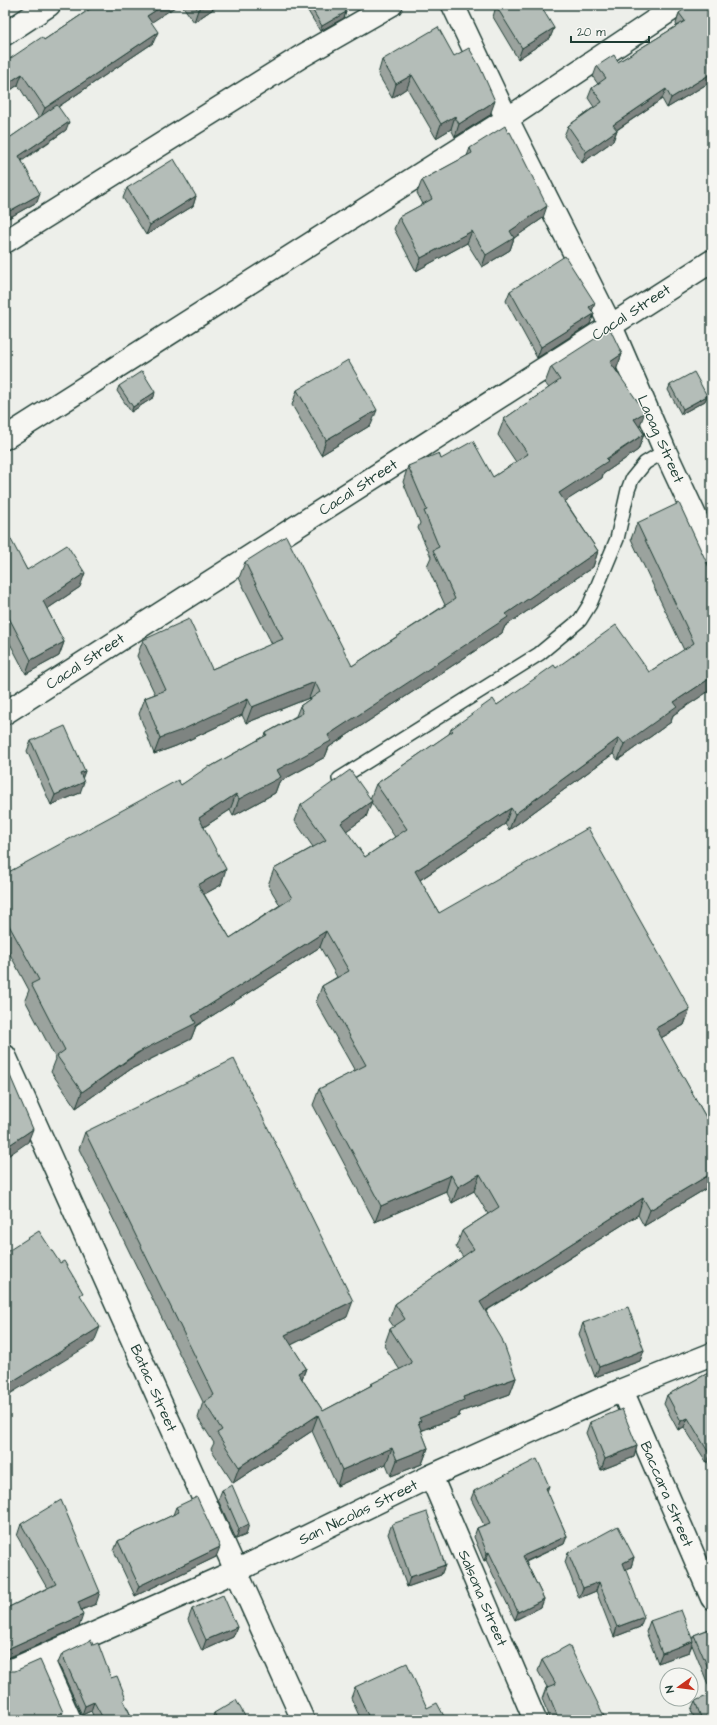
<svg xmlns="http://www.w3.org/2000/svg" width="717" height="1725" font-family="'Architects Daughter',sans-serif">
<style>
.lines{fill:none;stroke-linecap:round;stroke-linejoin:round}
.service-casing{stroke:#1f3d34;stroke-width:16}
.minor-casing{stroke:#1f3d34;stroke-width:25}
.tertiary-casing{stroke:#1f3d34;stroke-width:25}
.service{stroke:#f6f6f2;stroke-width:13}
.minor{stroke:#f6f6f2;stroke-width:22}
.tertiary{stroke:#f6f6f2;stroke-width:22}
.wall{fill:#9ba39e;stroke:#1f3d34;fill-rule:evenodd}
.shaded-wall{fill:#7e8481;stroke:#1f3d34}
.building{fill:#b4bdb8;stroke:#1f3d34}
.labels{text-anchor:middle;stroke-width:3;stroke-linejoin:round;paint-order:stroke}
.street-label{font-size:15px;fill:#1f3d34;stroke:#f6f6f2}
</style>
<rect width="100%" height="100%" fill="#edefea"/>
<filter id="ink" filterUnits="userSpaceOnUse"><feTurbulence type="fractalNoise" baseFrequency=".025" numOctaves="2"/><feDisplacementMap in="SourceGraphic" scale="8" xChannelSelector="R" yChannelSelector="G"/><feConvolveMatrix kernelMatrix="1 2 1 2 8 2 1 2 1" color-interpolation-filters="sRGB"/></filter>
<g filter="url(#ink)">
<g class="lines">
<defs>
<path id="service" d="M339,779l200,-125 41,-34 10,-16 27,-65 11,-49 4,-11 13,-16 20,-12"/>
<path id="minor" d="M453,5l54,114 104,207 54,125 47,101
M5,34l44,-29
M5,242l297,-186 89,-51
M5,438l502,-319 171,-114
M5,1056l298,664
M622,1390l90,208
M431,1476l104,244
M42,1658l28,62
M5,1673l231,-102 195,-95 191,-86 90,-36"/>
<path id="tertiary" d="M5,713l707,-452"/>
</defs>
<use href="#service" class="service-casing"/>
<use href="#minor" class="minor-casing"/>
<use href="#tertiary" class="tertiary-casing"/>
<use href="#service" class="service"/>
<use href="#minor" class="minor"/>
<use href="#tertiary" class="tertiary"/>
</g>
<path class="wall" d="M96,5h82l-27,17 2,21 -95,64 8,23 -44,31 15,41 -32,18v-79l34,-23 -21,-33 -13,9 39,-54z
M182,5h34v2l-22,15z
M712,5v76l-45,27 -5,-9 -45,31 -4,11 -31,22 -18,-27 4,-10 26,-19 -6,-9 4,-10 6,-4 -5,-7 4,-11 21,-4 59,-36 -1,-2 3,-11z
M310,6l36,6 -2,6 -24,13 -12,-20z
M496,6l58,22 -4,10 -32,21 -25,-42z
M454,56l36,59 -35,22 -4,-8 -15,9 -29,-50 -15,10 -14,-24 4,-14z
M470,148l73,70 -29,20 -4,12 -28,17 -15,-24 -51,28 -22,-42 5,-12 24,-13 -6,-11 5,-13 45,-24z
M127,188l69,8 -3,10 -47,29 -23,-37z
M510,291l85,12 -3,7 2,4 -4,10 -53,34 -31,-57z
M622,354l-6,16 23,57 5,7 -6,16 -35,24 -1,4 -37,23 33,50 -5,16 -88,59 -3,7 -173,114 -4,10 -46,25 -4,11 -42,23 -3,-6 -26,17 17,58 -17,9 26,44 50,-33 -12,-20 6,-16 39,-22 -18,-26 6,-16 69,-6 6,-15 73,-50 2,-5 46,-24 59,-37 93,4 35,-22 -53,-111 6,-16 75,51v115l-39,26 -2,7 -53,38 -5,-6 -104,76 -4,-6 -85,56 19,33 251,96 -6,16 -23,13 51,90v57l-68,41 -6,-11 -152,96 30,67 -6,16 -50,18 -1,4 -38,15 7,17 -6,16 -31,12 -5,-12 -49,22 -25,-55 -79,52 -22,-34 3,-6 -16,-25 5,-16 -124,-253 6,-17 262,185 -56,28 15,23 -4,11 21,32 47,-25 1,-2 29,-14 -16,-24 6,-17 4,-2 -5,-7 6,-16 68,-47 -7,-10 6,-16 26,-17 -14,-23 -22,12 -6,-12 -71,31 -62,-117 6,-16 36,-18 -39,-69 6,-16 15,-9 -17,-30 -124,79 -5,13 -60,30 -55,39 -25,-36 5,-13 -31,-59 4,-10 -24,-45v-71l176,-89 29,-18 55,-31 1,-3 30,-17 4,-10 10,-7 -1,-1 -63,25 -4,-8 -66,31 -22,8 -15,-40 6,-16 10,-4 -18,-38 6,-16 69,29 60,-25 -33,-66 6,-16 107,104 93,-61 -18,-39 4,-9 -13,-29 2,-5 -17,-41 5,-16 33,-7 52,18 23,-15 -18,-27 6,-16 45,-31 -4,-5 6,-16zM371,802l24,35 -30,20 -19,-26 20,-14z
M670,385l37,11 -2,5 -24,13 -13,-24z
M119,386l35,11 -23,15 -14,-21z
M297,390l74,35 -50,30 -29,-50z
M5,533l22,37 53,17 -33,22 17,33 -5,14 -33,18 -21,-40z
M31,741l54,30 -3,7 -2,15 -29,12 -24,-54z
M583,1323l61,27 -4,11 -45,16 -16,-43z
M712,1371v89l-5,3 -23,-36 -6,3 -14,-26 3,-9z
M590,1422l47,24 -3,11 -33,13 -15,-37z
M222,1490l24,45 -10,4 -18,-39z
M474,1491l73,1 20,44 -3,8 -38,18 18,37 -3,8 -26,13 -29,-60 -2,1 -10,-24 3,-9 7,-3 -13,-26z
M176,1507l40,50 -81,39 -21,-45 4,-10 55,-26z
M21,1524l75,80 -15,6 -2,17 -74,32v-50l42,-21 -30,-52z
M392,1524l53,41 -4,10 -34,12 -19,-53z
M568,1553l66,4 -3,10 -6,3 15,57 -26,10 -18,-46 -17,7 -14,-36z
M192,1609l45,18 -4,10 -31,14 -14,-31z
M650,1621l42,18 2,-4 18,-7v66l-20,-49 -3,7 -31,11 -12,-31z
M93,1645l32,58 8,17h-38l-4,-9 -9,4 -24,-52 4,-9z
M542,1660l60,60h-51l-9,-21 4,-11 1,-1 -9,-16z
M355,1687l72,21 19,12h-85l-10,-22z
M695,1701l17,19h-17l-4,-10z
M214,1713l33,7h-35z"/>
<path class="shaded-wall" d="M5,5h6l-6,4z
M164,5h14l-35,23 4,-12z
M205,5h11v2l-22,15 4,-12z
M346,12l-2,6 -24,13 2,-5z
M554,28l-4,10 -32,21 4,-11z
M158,32l-5,11 -113,76 5,-11z
M712,73v8l-45,27 4,-10z
M22,74l-4,11 -13,9v-9z
M412,75l-5,13 -15,10 4,-14z
M666,89l-4,10 -53,36 4,-10z
M495,101l-5,14 -35,22 4,-13z
M455,116l-4,13 -15,9 5,-14z
M69,122l-3,8 -50,34 3,-8z
M617,130l-4,11 -31,22 4,-11z
M40,194l-3,8 -32,18v-4l1,-3z
M196,196l-3,10 -47,29 4,-10z
M547,206l-4,12 -29,20 -4,12 -28,17 4,-12 24,-24z
M472,231l-5,12 -51,28 5,-13z
M595,303l-4,11 -2,-7z
M594,314l-4,10 -53,34 4,-11z
M622,354l-6,16 -12,8 6,-16z
M155,392l-1,5 -23,15 2,-5z
M707,396l-2,5 -24,13 2,-5z
M377,410l-6,15 -50,30 5,-15z
M645,412l-6,16 -5,-9z
M644,434l-6,16 -35,24 -1,4 -49,31 6,-16z
M598,551l-5,16 -88,59 -3,7 -173,114 -4,10 -46,25 -4,11 -42,23 6,-17 38,-29 51,-35z
M85,573l-5,14 -42,28 5,-14z
M64,642l-5,14 -33,18 5,-14z
M712,677v12l-39,26 -2,7 -53,38 6,-16 50,-42z
M315,682l-6,16 -63,25 6,-16z
M248,699l-6,16 -66,31 -22,8 6,-16z
M619,738l-6,16 -104,76 6,-16z
M85,771l-4,11 -1,-9z
M84,782l-4,11 -29,12 4,-10z
M236,794l-6,16 -37,24 6,-16z
M372,801l-6,16 -31,22 6,-16z
M511,808l-6,16 -96,63 6,-16z
M226,869l-5,16 -29,16 6,-16z
M326,931l-6,16 -124,79 -5,13 -60,30 -55,39 6,-16 110,-76z
M690,1009l-6,16 -34,19 6,-16z
M33,1129l-5,13 -23,16v-10z
M712,1173v12l-68,41 6,-16z
M480,1174l-6,17 -22,12 6,-16z
M451,1175l-5,16 -71,31 6,-16z
M643,1198l-5,17 -164,103 6,-16z
M353,1301l-6,16 -68,34 6,-16z
M100,1327l-6,15 -89,55v-11z
M644,1350l-4,11 -45,16 4,-10z
M306,1368l-6,16 -2,-11z
M516,1378l-6,16 -50,18 -1,4 -42,16 2,-14 44,-21z
M318,1415l-6,16 -79,52 6,-16z
M688,1418l-4,9 -6,3 3,-9z
M637,1446l-3,11 -33,13 4,-11z
M392,1448l-6,16 -49,22 5,-16z
M428,1448l-6,16 -31,12 6,-16z
M712,1453v7l-5,3 3,-8z
M549,1486l-3,9v-7z
M249,1524l-3,11 -10,4 3,-10z
M567,1536l-3,8 -44,20 3,-8z
M220,1547l-4,10 -81,39 4,-10z
M489,1552l-3,8 -2,1 3,-8z
M634,1557l-3,10 -12,6 4,-10z
M445,1565l-4,10 -34,12 3,-10z
M599,1582l-3,9 -17,7 4,-10z
M100,1592l-4,12 -22,9 4,-11z
M544,1599l-3,8 -26,13 3,-8z
M83,1615l-4,12 -74,32v-9z
M644,1617l-4,10 -26,10 3,-10z
M237,1627l-4,10 -31,14 4,-11z
M693,1641l-4,11 -31,11 4,-10z
M94,1702l-3,9 -9,4 3,-9z
M63,1712l-3,8 -2,-6z
M604,1716l-2,4h-6z"/>
<path class="building" d="M96,5h68l-17,11 11,16 -113,76 -23,-34 -17,11v-23l37,-25 2,3z
M194,5h11l-7,5z
M311,5h31l4,7 -24,14 -12,-20z
M498,5h42l14,23 -32,20 -26,-42z
M690,5h22v68l-41,25 -5,-9 -53,36 4,5 -31,22 -18,-26 34,-24 -10,-14 14,-10 -9,-12 17,-11 4,7 67,-41 -6,-8z
M438,27l16,29 15,-8 11,19 15,34 -36,23 -4,-8 -14,8 -29,-49 -16,9 -14,-24z
M57,105l12,17 -50,34 21,38 -34,19 -1,-1v-71z
M505,126l3,7 2,-1 37,74 -37,25 4,7 -28,17 -14,-24 -51,27 -22,-41 33,-18 -10,-19 50,-27 -2,-5z
M174,159l22,37 -46,29 -23,-37z
M565,256l30,47 -6,4 5,7 -53,33 -31,-56z
M610,329l12,25 -12,8 35,50 -11,7 10,15 -38,25 2,2 -49,32 39,58 -92,63 2,3 -180,118 3,6 -54,29 4,7 -42,22 -3,-5 -37,24 27,51 -28,16 32,53 62,-40 -18,-29 52,-29 -25,-35 49,-35 22,31 -31,22 24,34 42,-28 -31,-45 77,-53 -2,-2 42,-30 4,6 57,-40 2,3 60,-43 33,47 45,-29 -57,-120 42,-20 33,71v103l-38,25 3,4 -53,38 -5,-6 -104,76 -4,-6 -96,63 24,42 149,-85 102,181 -34,19 56,100v45l-62,37 -7,-12 -163,104 22,37 14,39 -53,19 1,3 -45,18 2,3 -3,1 10,26 -31,12 -5,-12 -50,22 -24,-55 -79,52 -22,-34 5,-3 -18,-28 10,-7 -129,-263 149,-73 119,242 -68,34 21,33 -8,5 25,38 49,-26 -1,-1 41,-21 -22,-34 15,-10 -10,-15 79,-55 -12,-18 37,-24 -19,-33 -22,13 -7,-12 -70,31 -62,-117 47,-24 -44,-79 27,-15 -23,-40 -134,85 4,7 -59,30 -55,39 -25,-36 8,-6 -34,-66 8,-4 -34,-62v-44l173,-94 3,5 28,-19 1,1 57,-32 -1,-2 37,-20 -3,-7 20,-14 -5,-10 -63,25 -4,-8 -66,31 -22,8 -15,-40 21,-8 -23,-50 46,-21 23,50 71,-30 -38,-77 41,-26 66,130 103,-67 -22,-49 6,-3 -15,-36 3,-1 -19,-44 31,-13 2,6 32,-18 20,36 35,-23 -24,-35 56,-39 -9,-13z
M348,360l29,50 -51,30 -29,-50z
M142,371l13,21 -22,15 -14,-21z
M694,372l13,24 -24,13 -13,-24z
M7,532l20,38 40,-25 18,28 -42,28 21,41 -33,18 -26,-50v-77z
M65,726l20,45 -5,2 4,9 -29,13 -24,-54z
M5,1064l28,65 -28,19z
M39,1231l21,32 4,-2 19,32 -3,2 20,32 -95,59v-133z
M628,1307l16,43 -45,17 -16,-44z
M712,1371v82l-2,2 -22,-37 -7,3 -14,-26z
M622,1409l15,37 -32,13 -15,-37z
M537,1459l12,27 -3,2 21,48 -44,20 21,43 -26,13 -29,-60 -2,1 -10,-25 13,-5 -16,-32z
M232,1485l17,39 -10,5 -17,-39z
M197,1497l23,50 -81,39 -21,-45 61,-29 -3,-5z
M61,1500l39,92 -22,10 5,13 -78,35v-41l51,-25 -35,-60z
M427,1512l18,53 -35,12 -18,-53z
M618,1526l16,31 -11,6 21,54 -27,10 -18,-45 -16,6 -15,-35z
M223,1595l14,32 -31,13 -14,-31z
M681,1610l12,31 -31,12 -12,-32z
M712,1628v49l-18,-42z
M91,1640l2,5 5,-2 13,35 6,-2 9,22 -3,2 10,20h-29l-10,-18 -9,4 -23,-52z
M569,1645l35,71 -8,4h-37l-13,-32 10,-4 -14,-24z
M40,1660l23,52 -5,2 3,6h-56v-49h10z
M407,1663l20,45 10,-5 9,17h-76l-15,-33z
M712,1694v26h-10l-7,-19z
M236,1700l11,20h-29l-4,-7z"/>
</g>
<g class="labels">
<g class="street-label">
<text transform="translate(631 312) rotate(-33)" y="5">Cacal Street</text>
<text transform="translate(661 439) rotate(66)" y="5">Laoag Street</text>
<text transform="translate(358 487) rotate(-33)" y="5">Cacal Street</text>
<text transform="translate(85 661) rotate(-33)" y="5">Cacal Street</text>
<text transform="translate(154 1388) rotate(66)" y="5">Batac Street</text>
<text transform="translate(667 1494) rotate(67)" y="5">Baccara Street</text>
<text transform="translate(358 1512) rotate(-26)" y="5">San Nicolas Street</text>
<text transform="translate(483 1598) rotate(67)" y="5">Salsona Street</text>
</g>
</g>
<rect width="717" height="1725" fill="none" stroke="#f6f6f2" stroke-width="20"/>
<rect x="10" y="10" width="697" height="1705" fill="none" stroke="#1f3d34" stroke-width="1.5" filter="url(#ink)"/>
<g transform="translate(679 1687) rotate(256)"><circle r="19" fill="#f6f6f2" stroke="#a0aca6"/>
<path d="M0-3L7 15L0 10L-7 15Z" fill="#c8321e"/>
<text y="-6" font-size="11" font-weight="bold" text-anchor="middle" fill="#1f3d34">N</text>
</g>
<path d="M571 36v6h78v-6" fill="none" stroke="#1f3d34" stroke-width="2"/>
<text x="577" y="36" font-size="12" fill="#1f3d34" stroke="#f6f6f2" stroke-width="3" paint-order="stroke">20 m</text>
</svg>
